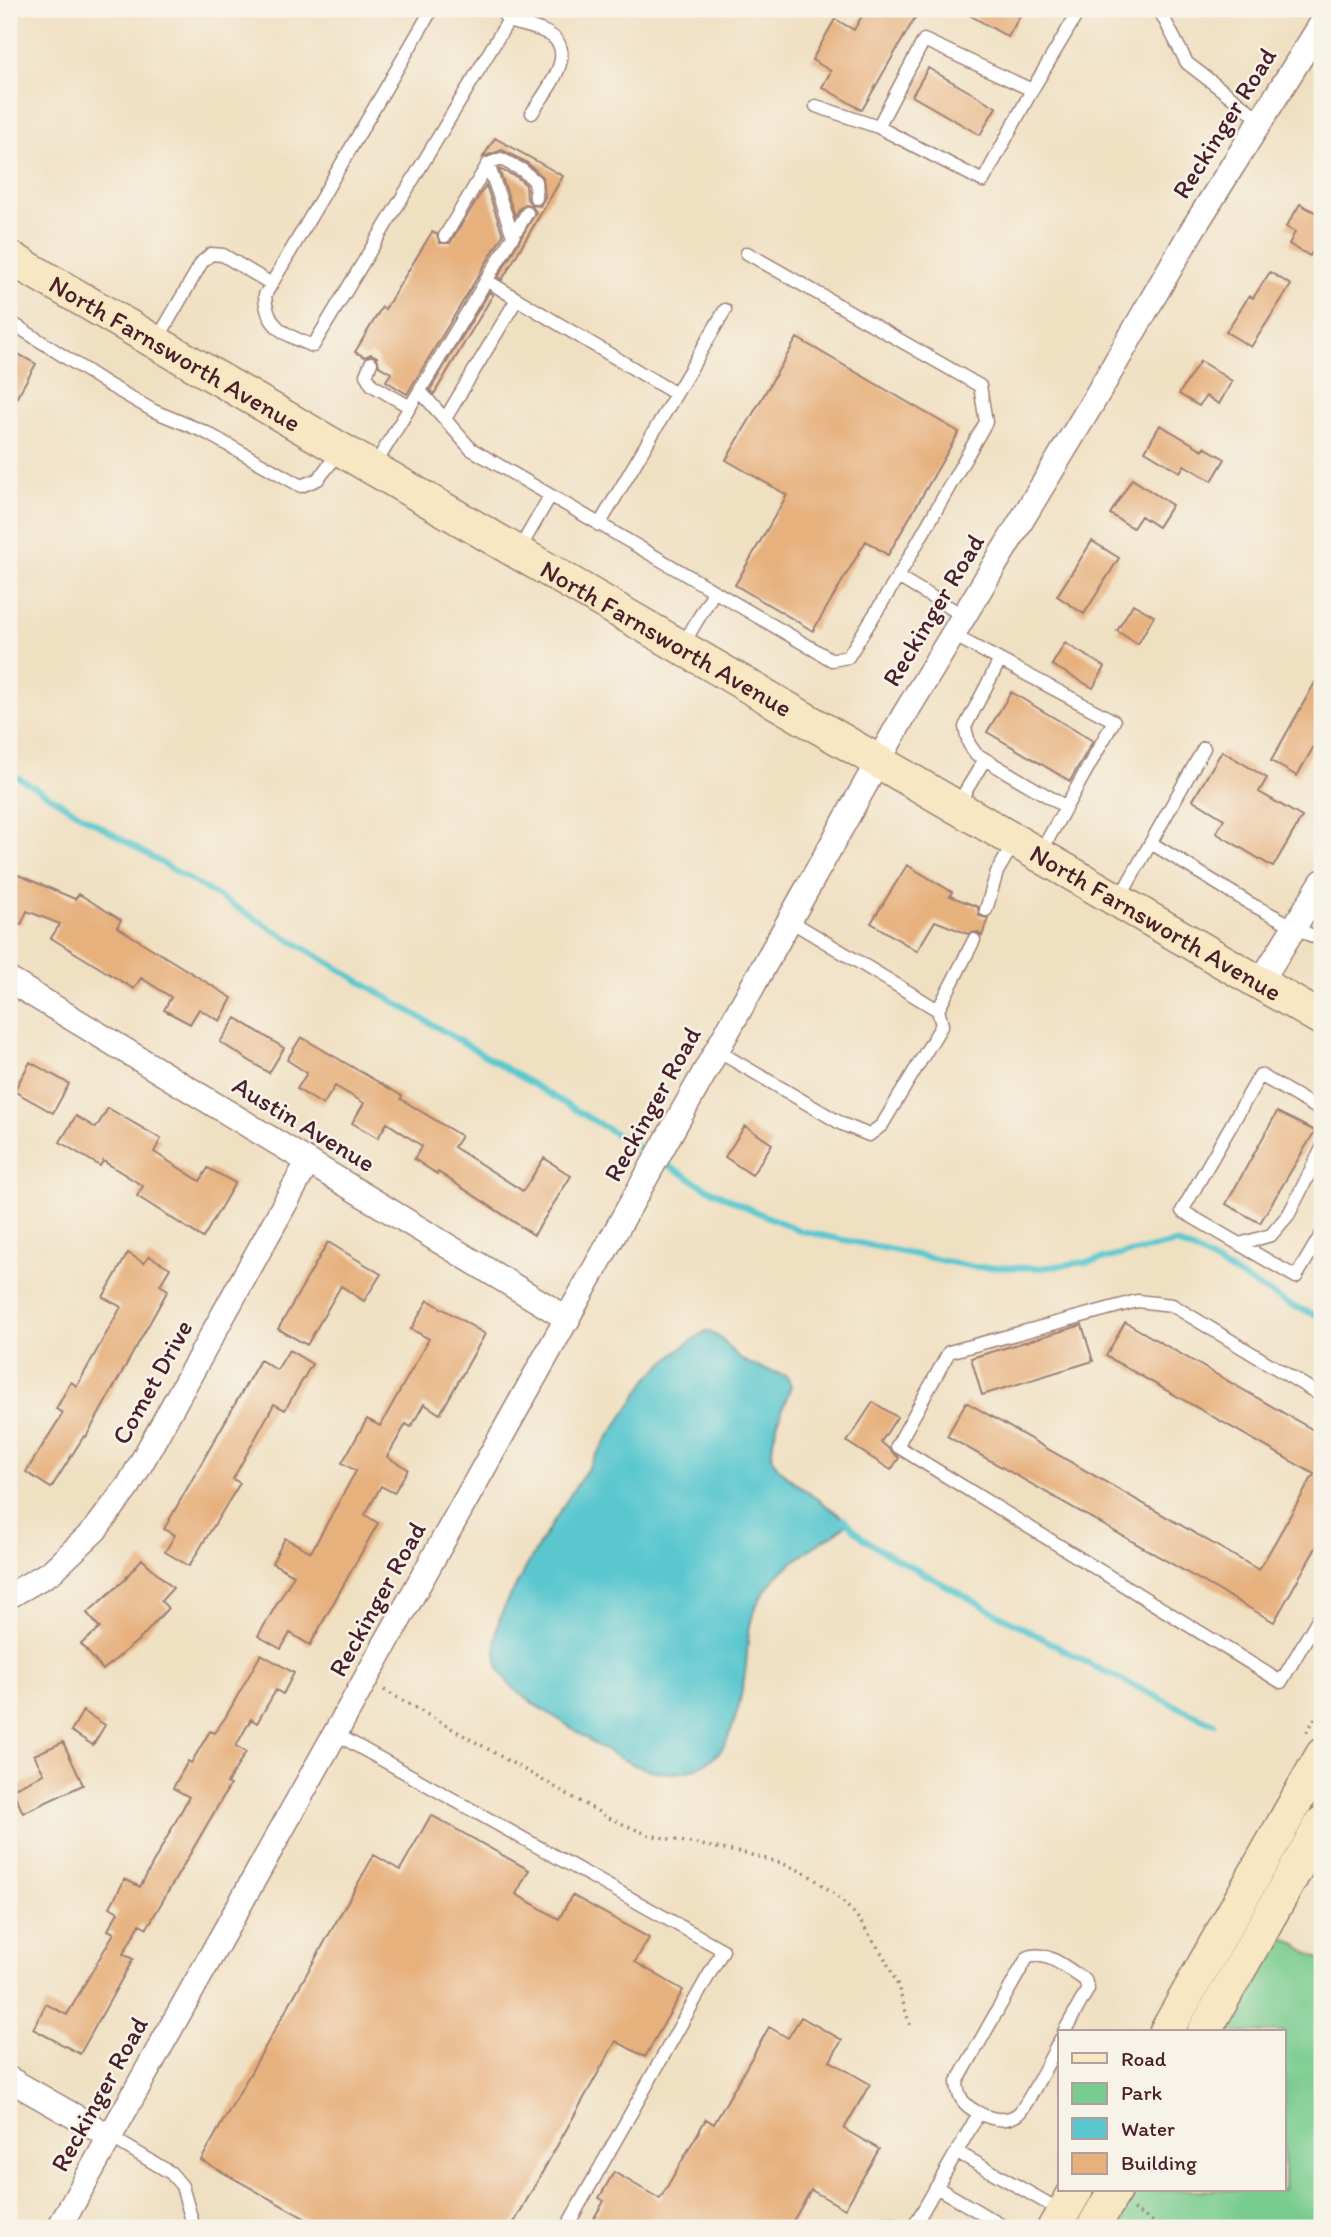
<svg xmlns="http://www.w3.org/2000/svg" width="1331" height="2237" font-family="Itim,sans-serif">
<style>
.green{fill:#79cc8f;stroke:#62765d;stroke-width:2}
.water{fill:#5ac7cf;stroke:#52737d;stroke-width:2}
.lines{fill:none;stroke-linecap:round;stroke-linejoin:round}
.stream{stroke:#5ac7cf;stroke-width:6}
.building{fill:#e7b17e}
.lane-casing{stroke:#9d8076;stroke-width:15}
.street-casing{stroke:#9d8076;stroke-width:27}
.secondary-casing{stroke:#9d8076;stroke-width:36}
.path{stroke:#9d8076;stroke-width:3.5;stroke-dasharray:2 5;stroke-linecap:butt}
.lane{stroke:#fff;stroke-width:12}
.street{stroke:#fff;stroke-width:24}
.secondary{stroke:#f7e8c3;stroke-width:33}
.labels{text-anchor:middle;stroke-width:5;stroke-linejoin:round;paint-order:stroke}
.street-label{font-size:26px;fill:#4a1f2b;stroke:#f7f3e8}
</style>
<rect width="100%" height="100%" fill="#f7f3e8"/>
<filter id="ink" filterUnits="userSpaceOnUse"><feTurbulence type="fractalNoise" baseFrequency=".0143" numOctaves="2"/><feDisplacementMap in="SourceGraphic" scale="14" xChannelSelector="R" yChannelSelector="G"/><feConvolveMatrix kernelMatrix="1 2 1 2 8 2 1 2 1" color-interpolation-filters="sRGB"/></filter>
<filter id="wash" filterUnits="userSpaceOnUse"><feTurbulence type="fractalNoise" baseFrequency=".00686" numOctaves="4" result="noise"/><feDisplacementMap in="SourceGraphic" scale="28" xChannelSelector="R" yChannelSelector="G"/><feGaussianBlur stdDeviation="1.57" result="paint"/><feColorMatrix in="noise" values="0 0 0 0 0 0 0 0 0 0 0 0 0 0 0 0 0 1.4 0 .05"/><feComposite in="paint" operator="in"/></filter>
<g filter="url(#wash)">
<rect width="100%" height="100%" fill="#f0e0c2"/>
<path class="green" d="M1276,1933l46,27v268h-216l23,-38h155v-158h-65z"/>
<path class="water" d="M706,1331c17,4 21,18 34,27 14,11 32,11 47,19l4,8c-6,19 -23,55 -18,74 3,15 57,47 71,60l1,6c-6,8 -13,10 -21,15 -31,20 -64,44 -73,81 -5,19 -3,39 -7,58 -3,20 -12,61 -26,74 -48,48 -114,-3 -157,-32 -18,-12 -41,-23 -55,-41 -9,-12 -11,-25 -10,-40 0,-23 14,-43 25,-63 37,-68 83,-132 126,-197 17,-19 37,-35 59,-49z"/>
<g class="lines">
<path class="stream" d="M9,772l644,384
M663,1162l40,24 51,25 47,20 173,36 67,1 52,-7 83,-18 19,8 97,55 30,11
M844,1519l18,18 17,12 216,118 119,57"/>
</g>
<g id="blocks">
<path class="building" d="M866,9h54l-58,101 -40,-23 9,-16 -19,-11 23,-41 19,11z
M959,9h65l-16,28z
M928,68l68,39 -16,28 -68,-39z
M495,138l68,38 -61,104 -4,-3 38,-65 -4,-6 -6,-2 -6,4 -5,8 -16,-47 18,8 9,8 1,14 5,6 8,1 5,-9 -2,-20 -17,-15 -24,-12 -19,7z
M486,185l17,50 -96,159 -21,-13 5,-8 -12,-7 -2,-9 -6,-3 -6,3 -10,-5 27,-45 3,2 47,-77 5,2 3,9h10z
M1300,204l22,12v18l-12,22 -21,-12 6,-12 -9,-5z
M1270,272l21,13 -40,62 -25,-15 23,-36 4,2z
M489,292l4,3 -59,99 -4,-4z
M797,338l162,94 -71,123 -22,-14 -53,90 -78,-46 52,-90 -61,-35z
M9,349l27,15 -27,47z
M1200,361l32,20 -13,23 -13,-8 -7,10 -20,-12z
M1160,425l43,25 1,-3 21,12 -13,22 -28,-16 -4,7 -35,-21z
M1132,479l40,26 -14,22 -17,-11 -8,12 -23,-14z
M1092,541l27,17 -35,56 -27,-18z
M1133,604l21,12 -16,28 -21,-13z
M1065,643l40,24 -12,21 -41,-23z
M1322,670v62l-25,44 -26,-15z
M1011,692l82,49 -23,40 -83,-49z
M1222,751l45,27 -8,14 43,25 -29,50 -57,-34 8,-14 -31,-19z
M907,865l45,27 -2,4 28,11 1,9 9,2 -6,18 -5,-4 -9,2 -33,-13 -18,30 -46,-28z
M9,871l66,28 4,-5 42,26 -4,7 115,71 -12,23 -21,-12 -9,15 -26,-14 7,-13 -30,-19 -7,11 -83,-51 9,-14 -33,-13 -6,14 -12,-5z
M236,1018l48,30 -15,25 -49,-31z
M301,1037l101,59 -1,3 60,37 -7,11 69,44 21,-33 27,18 -37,59 -96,-63 -1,2 -23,-15 8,-13 -35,-23 -9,15 -26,-15 12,-20 -29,-17 -12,19 -26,-16 10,-16 -20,-13z
M30,1062l39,22 -16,29 -39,-22z
M108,1108l53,31 -7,13 46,29 8,-13 27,15 -32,55 -66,-42 6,-10 -40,-25 -3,5 -40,-24 16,-26 20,12z
M1277,1112l38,19 -55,92 -34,-19z
M745,1126l27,18 -20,31 -27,-18z
M328,1242l53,32 -17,27 -23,-15 -34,59 -29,-16z
M128,1253l16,10 5,-7 21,12 -10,17 8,5 -82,147 -2,-1 -33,52 -25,-16 37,-59 -7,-4 15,-27 6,4 44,-79 -18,-10z
M428,1300l57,34 -45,80 -16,-10 -13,23 -5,-3 -19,33 21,12 -14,24 -13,-7 -16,29 13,8 -68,122 -20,-12 -9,16 -23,-13 36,-61 -22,-12 13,-25 26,14 45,-81 -14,-8 25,-44 13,7 49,-87 -18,-10z
M1125,1322l197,113v102l-48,85 -327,-186 19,-34 293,168 55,-96 -208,-118z
M1082,1325l11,36 -111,34 -11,-37z
M289,1350l23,14 -27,46 -11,-6 -41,75 7,4 -51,83 -24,-14 10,-17 -11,-6 96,-169 17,10z
M873,1402l24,15 -16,25 18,16 -8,12 -44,-28z
M142,1559l31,29 -12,13 7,7 -26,29 -39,33 -22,-26 19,-16 -13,-15 40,-35 -1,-1z
M261,1654l33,19 -11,21 -7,-4 -19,33 -6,-4 -15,27 10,6 -19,31 3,2 -83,143 -7,-4 -17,30 10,5 -53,95 -47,-25 13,-25 21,11 47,-82 -6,-3 10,-18 -8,-5 15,-28 15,8 49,-90 -16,-9 15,-27 3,2 19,-32 4,2 11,-15z
M83,1711l22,14 -12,20 -22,-14z
M63,1742l20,43 -60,28 -11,-24 32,-15 -10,-19z
M431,1815l98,55 -13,24 43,25 13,-24 77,43 -14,24 48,28 -38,67 -29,-16 -105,187h-189l-121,-68 173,-305 26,15z
M801,2017l41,23 -12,21 40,23 -26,45 35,20 -34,60 -34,-19 -22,38h-201l16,-27 -5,-3 15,-26 46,27 46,-80 8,5 55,-97 19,11z"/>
</g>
</g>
<g filter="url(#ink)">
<use href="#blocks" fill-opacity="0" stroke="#9d8076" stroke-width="2"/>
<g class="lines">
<defs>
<path id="lane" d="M432,9l-167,286c1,33 21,40 48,51l195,-325 -7,-12
M1159,9l28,54 74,57
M508,21c10,3 22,5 32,9 45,16 7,59 -8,83
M1032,90l-108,-50 -46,87 105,54 49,-91 48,-81
M816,106l62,21
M488,164l25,72
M445,236l43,-72 13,-5 21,11 13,11 1,17
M747,253l233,133 6,36 -88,155 66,39
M486,280l31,19
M9,321l98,63 47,27 51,21 96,54 17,-7 23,-29
M156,342l46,-80 9,-8 12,1 47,28
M371,363l-5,12 6,10 38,22
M420,391l51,58 361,211 16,-3 50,-80
M445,419l72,-120 159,95 49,-84
M373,468l154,-255
M599,525l77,-131
M519,550l31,-54
M953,635l161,86 -75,134
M682,646l32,-54
M1000,660l-35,67 4,17 7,10 90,53
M956,807l29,-48
M1151,843l98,60 73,38
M1118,901l86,-153
M986,910l11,-38 17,-29
M938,1010l36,-70
M716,1050l126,74 27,11 13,-10 60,-100 -4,-15 -149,-90
M1322,1111l-62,-36 -78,136 114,66 26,-44
M1240,1244l31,-9 18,-21 33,-66
M1322,1396l-150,-91 -35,-4 -188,51 -52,94 384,236 41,-70
M336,1734l387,216 -157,278
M1060,2040c-8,15 -32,64 -41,73 -13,11 -29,6 -42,-1 -13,-7 -19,-14 -20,-30l70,-124c18,-10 42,12 58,22l3,9 -24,43
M109,2136l62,37 11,13 12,42
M957,2152l106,60
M936,2187l70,41
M874,2228c9,-7 19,-5 28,0
M913,2228l66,-115"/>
<path id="street" d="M9,980l559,339
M1260,983l62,-101
M9,1596l42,-24 44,-42 34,-45 179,-323
M9,2079l100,57
M59,2228l844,-1511 191,-317 97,-168 131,-209"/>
<g id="secondary">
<path id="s1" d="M9,257l1313,762"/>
<path d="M1166,2032l156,-277"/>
<path d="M1204,2032l118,-209"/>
<path d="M1054,2228l22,-38"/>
<path d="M1093,2228l22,-38"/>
</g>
</defs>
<use href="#lane" class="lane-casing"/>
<use href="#street" class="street-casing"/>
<use href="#secondary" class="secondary-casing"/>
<path class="path" d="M384,1690l227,129 38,16 99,19 33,9 25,10 26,19 23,22 28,41 14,28 13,42
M1307,1732l15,-26
M1133,2210l31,18"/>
<use href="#lane" class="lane"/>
<use href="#street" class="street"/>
<use href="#secondary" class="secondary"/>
</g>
</g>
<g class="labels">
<g class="street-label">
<text transform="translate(1224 123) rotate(-58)" y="9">Reckinger Road</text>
<text dy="9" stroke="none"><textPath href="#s1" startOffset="192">North Farnsworth Avenue</textPath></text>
<text transform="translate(933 610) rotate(-59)" y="9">Reckinger Road</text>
<text dy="9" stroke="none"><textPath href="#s1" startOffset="760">North Farnsworth Avenue</textPath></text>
<text dy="9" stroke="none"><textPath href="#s1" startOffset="1326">North Farnsworth Avenue</textPath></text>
<text transform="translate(652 1104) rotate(-61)" y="9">Reckinger Road</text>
<text transform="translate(304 1124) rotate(31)" y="9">Austin Avenue</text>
<text transform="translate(152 1382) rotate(-61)" y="9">Comet Drive</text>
<text transform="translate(377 1599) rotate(-61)" y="9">Reckinger Road</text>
<text transform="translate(99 2094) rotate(-61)" y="9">Reckinger Road</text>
</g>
</g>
<rect width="1331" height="2237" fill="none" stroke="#f7f3e8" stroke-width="35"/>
<rect x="1058" y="2030" width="228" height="161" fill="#f7f3e8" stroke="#b29e9c" stroke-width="2"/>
<rect x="1072" y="2053" width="35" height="10" fill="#f7e8c3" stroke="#b29e9c" stroke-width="2"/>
<text x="1121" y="2066" font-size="21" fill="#4a1f2b">Road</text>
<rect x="1072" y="2083" width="35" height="21" fill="#79cc8f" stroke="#b29e9c" stroke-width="2"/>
<text x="1121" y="2100" font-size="21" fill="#4a1f2b">Park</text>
<rect x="1072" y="2118" width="35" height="21" fill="#5ac7cf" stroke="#b29e9c" stroke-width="2"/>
<text x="1121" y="2136" font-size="21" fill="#4a1f2b">Water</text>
<rect x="1072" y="2153" width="35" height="21" fill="#e7b17e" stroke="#b29e9c" stroke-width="2"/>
<text x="1121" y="2170" font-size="21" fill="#4a1f2b">Building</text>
</svg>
